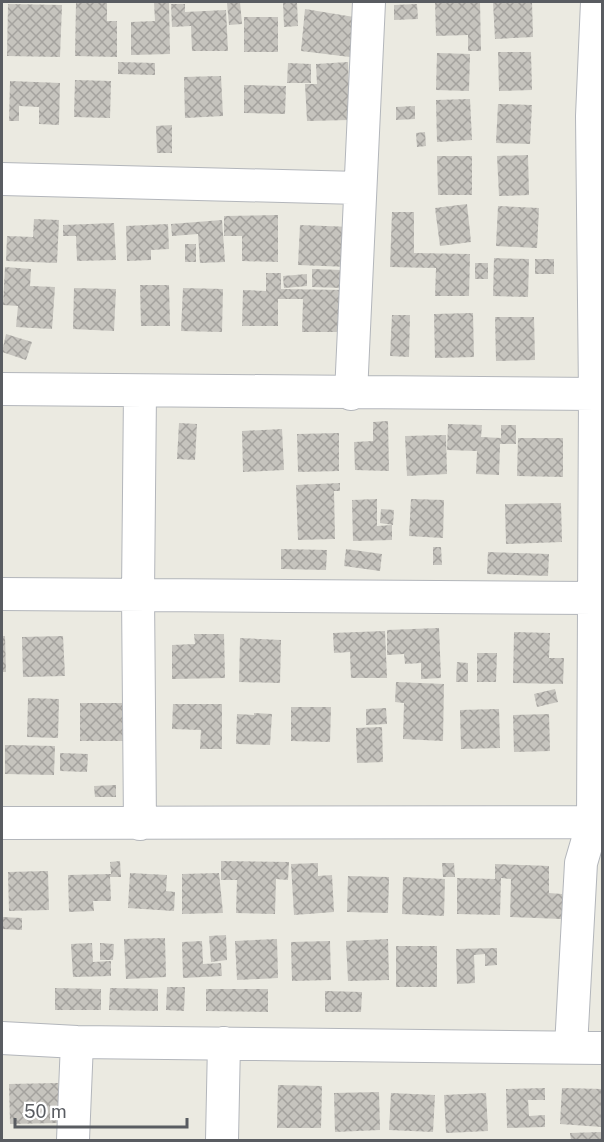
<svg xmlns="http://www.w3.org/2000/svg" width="604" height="1142" font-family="'Public Sans',sans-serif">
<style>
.building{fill:url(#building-cross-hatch)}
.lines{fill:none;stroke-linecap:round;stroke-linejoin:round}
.minor-casing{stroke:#b3b6bb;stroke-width:34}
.minor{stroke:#fff;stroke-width:32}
</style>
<defs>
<pattern id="building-cross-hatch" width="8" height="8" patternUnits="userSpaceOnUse" patternTransform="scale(1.5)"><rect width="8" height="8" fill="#c6c4be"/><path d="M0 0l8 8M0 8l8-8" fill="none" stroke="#a4a29e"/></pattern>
</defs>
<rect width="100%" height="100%" fill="#ebeae1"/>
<path class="building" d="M76,2h31v19h10v36l-42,-1z
M154,2h15l1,52 -39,1v-33l24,-1z
M240,2l2,22 -13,1 -2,-22z
M283,2h14l1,24 -14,1z
M435,2h45l1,49h-13v-16l-32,1z
M493,2h39l1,35 -38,2z
M8,4l54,1 -2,52 -53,-1z
M171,4h14v8l41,-2 2,41h-36l-1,-25 -19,1z
M417,4l1,15 -24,1v-15z
M305,9l49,8 -4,40 -49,-6z
M244,17h34v35h-34z
M498,52h33l1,38 -33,1z
M437,53l33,1 -1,37 -33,-1z
M118,62l37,1v12l-37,-1z
M348,62l2,58 -43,1 -2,-37h12l-1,-20z
M288,63l23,1v19h-24z
M221,76l2,40 -38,2 -1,-41z
M75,80l36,1 -1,37 -36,-1z
M10,81l50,2 -1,42 -20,-1v-17l-20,-1v15h-10z
M244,85l42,1 -1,28 -41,-1z
M470,99l2,41 -35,2 -1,-42z
M498,104l34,1 -2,39 -34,-1z
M415,106v13l-19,1v-13z
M172,125v28h-15l-1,-27z
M425,132l1,14 -9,1 -1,-14z
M528,155l1,40 -30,1 -2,-40z
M437,156h35v39h-34z
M467,204l4,38 -31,4 -5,-38z
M498,206l41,2 -2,40 -41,-2z
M392,212h22v41l56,1 -1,42h-34l1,-28 -46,-1z
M278,215v47l-36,-1v-25h-18v-20z
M34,219l25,1 -2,43 -51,-2 1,-25 26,1z
M222,220l3,42 -25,1 -2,-29 -26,2 -1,-12z
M114,223l2,37 -39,1 -1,-25h-13v-11z
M168,224l1,25 -18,1v10l-24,1 -1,-35z
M300,225l51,2 -2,40 -51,-2z
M185,244h11v18h-11z
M494,258l35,1 -1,38 -35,-1z
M535,259h19v15h-19z
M475,263h13v16h-13z
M5,267l26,2 -1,17 25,1 -3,42 -36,-2 2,-21 -15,-1z
M312,269l30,1v18l-30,-1z
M266,273h15v16h-2l66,1v42h-43l1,-33h-25v27h-36l1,-36 23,1z
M307,274v12l-23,2 -1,-12z
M140,285h29l1,41h-29z
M74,288l42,1 -2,42 -41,-2z
M183,288l40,1 -1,43 -41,-1z
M473,313l1,44 -39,1 -1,-44z
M392,315h18l-1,42 -19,-1z
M495,317h39l1,43 -39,1z
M6,334l26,8 -6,18 -24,-8z
M388,421l1,50 -34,-1 -1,-28 19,-1v-19z
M179,423l18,1 -2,36 -18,-1z
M448,424l34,1 -1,12 20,1v-13h15v19h-16l-1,31 -23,-1 1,-23 -30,-1z
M282,429l2,41 -41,2 -1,-41z
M339,433v38l-41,1 -1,-38z
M446,435l1,39 -40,2 -2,-40z
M518,438h45v39l-46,-1z
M340,483v8h-6l1,48 -37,1 -2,-55z
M377,499v27l15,-1v15l-39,1 -1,-41z
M411,499l33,1 -1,38 -34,-2z
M561,503l1,39 -56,2 -1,-40z
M381,509l13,1 -1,15 -13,-2z
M433,547h8l1,18h-9z
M281,549l46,1 -1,20 -45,-1z
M346,549l36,5 -2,17 -36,-5z
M488,552l61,2 -1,22 -61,-2z
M439,628l2,50 -20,1v-16l-16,1 -1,-10 -17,1v-25z
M385,631l2,47h-36l-1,-26 -16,1 -1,-20z
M514,632l36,1 -1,25h15l-1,26 -50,-1z
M194,634h30l1,44 -53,1v-34l23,-1z
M2,636h3l1,36h-4z
M63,636l2,40 -42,1 -1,-40z
M240,638l41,2 -1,43 -41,-1z
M477,653h20l-1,29h-19z
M457,662l11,1v19h-12z
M396,682l48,2 -1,57 -40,-2 1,-36 -9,-1z
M555,689l3,13 -21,5 -3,-13z
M28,698l31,1 -1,39 -31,-1z
M80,703h44v38h-44z
M173,704h49v45h-22l1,-19 -29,-1z
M291,707h40l-1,35 -39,-1z
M386,708l1,16 -21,1v-16z
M499,709l1,39 -39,1 -1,-39z
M254,713l18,1 -2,31 -34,-1 1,-30 17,1z
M549,714l1,37 -36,1 -1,-37z
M382,727l1,35 -26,1 -1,-35z
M5,745l50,1 -1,29 -49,-1z
M60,753l28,1 -1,18 -27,-1z
M116,785v12h-21l-1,-11z
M120,861l1,16h-11l1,24h-18l1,10 -25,1 -1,-37 43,-1 -1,-12z
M221,861l68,1 -1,18 -12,-1 -1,35 -39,-1 1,-33h-16z
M318,863v13l14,-1 2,37 -40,3 -3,-51z
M442,863h12l1,14h-12z
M495,864l54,2v27l13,1v25l-52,-2 1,-38 -10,-1 -1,37 -43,-1v-36l38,1z
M48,871l1,39 -40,1 -1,-39z
M130,873l37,2 -1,16 9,1 -1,19 -46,-3z
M219,873l4,40 -41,1v-40z
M348,876l41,1 -1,36 -41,-1z
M403,877l42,2 -1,37 -42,-2z
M2,917l20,1v12l-20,-1z
M226,935l1,25 -16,2 -2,-26z
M165,938l1,39 -40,2 -2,-40z
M277,939l1,39 -41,2 -2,-39z
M388,939l1,41 -41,1 -2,-40z
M202,941l1,23 18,-1 1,13 -39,2 -1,-36z
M330,941l1,39 -39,1 -1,-39z
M92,943l1,19 18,-1v15l-38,1 -2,-33z
M100,943l14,1 -1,16h-13z
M396,946h41v41h-41z
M497,948v17l-12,1v-12l-11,1 1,28 -18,1 -1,-35z
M167,987h18l-1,24 -18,-1z
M55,988l46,1v21h-46z
M110,988l48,1v22l-49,-1z
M206,989h62v23l-62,-1z
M325,991l37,1 -1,20h-36z
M58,1083l1,40 -49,1 -1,-40z
M278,1085l44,1 -1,42h-44z
M545,1088v12h-17l1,16 16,-1v12l-38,1 -1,-39z
M562,1088l40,1v38l-42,-3z
M379,1092l1,38 -45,2 -1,-39z
M391,1093l44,2 -2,37 -44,-2z
M486,1093l2,38 -42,2 -2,-38z
M602,1132v8h-31l-1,-7z"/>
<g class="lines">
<defs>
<path id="minor" d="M2,179l357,9
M2,389l593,5
M351,394l18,-392
M2,594l592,4
M2,823l600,-1
M140,824l-2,-230 2,-202
M2,1038l75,4 525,6
M571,1047l10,-184 12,-41 2,-428 -3,-278 5,-114
M73,1140l4,-98
M222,1140l2,-97"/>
</defs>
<use href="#minor" class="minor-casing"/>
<use href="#minor" class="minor"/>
</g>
<rect width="604" height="1142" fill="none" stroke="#595c61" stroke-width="6"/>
<path d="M15 1118v9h172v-9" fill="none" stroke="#595c61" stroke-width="3"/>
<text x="24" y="1118" font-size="18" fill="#595c61" stroke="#ffffff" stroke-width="4.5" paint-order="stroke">50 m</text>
</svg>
